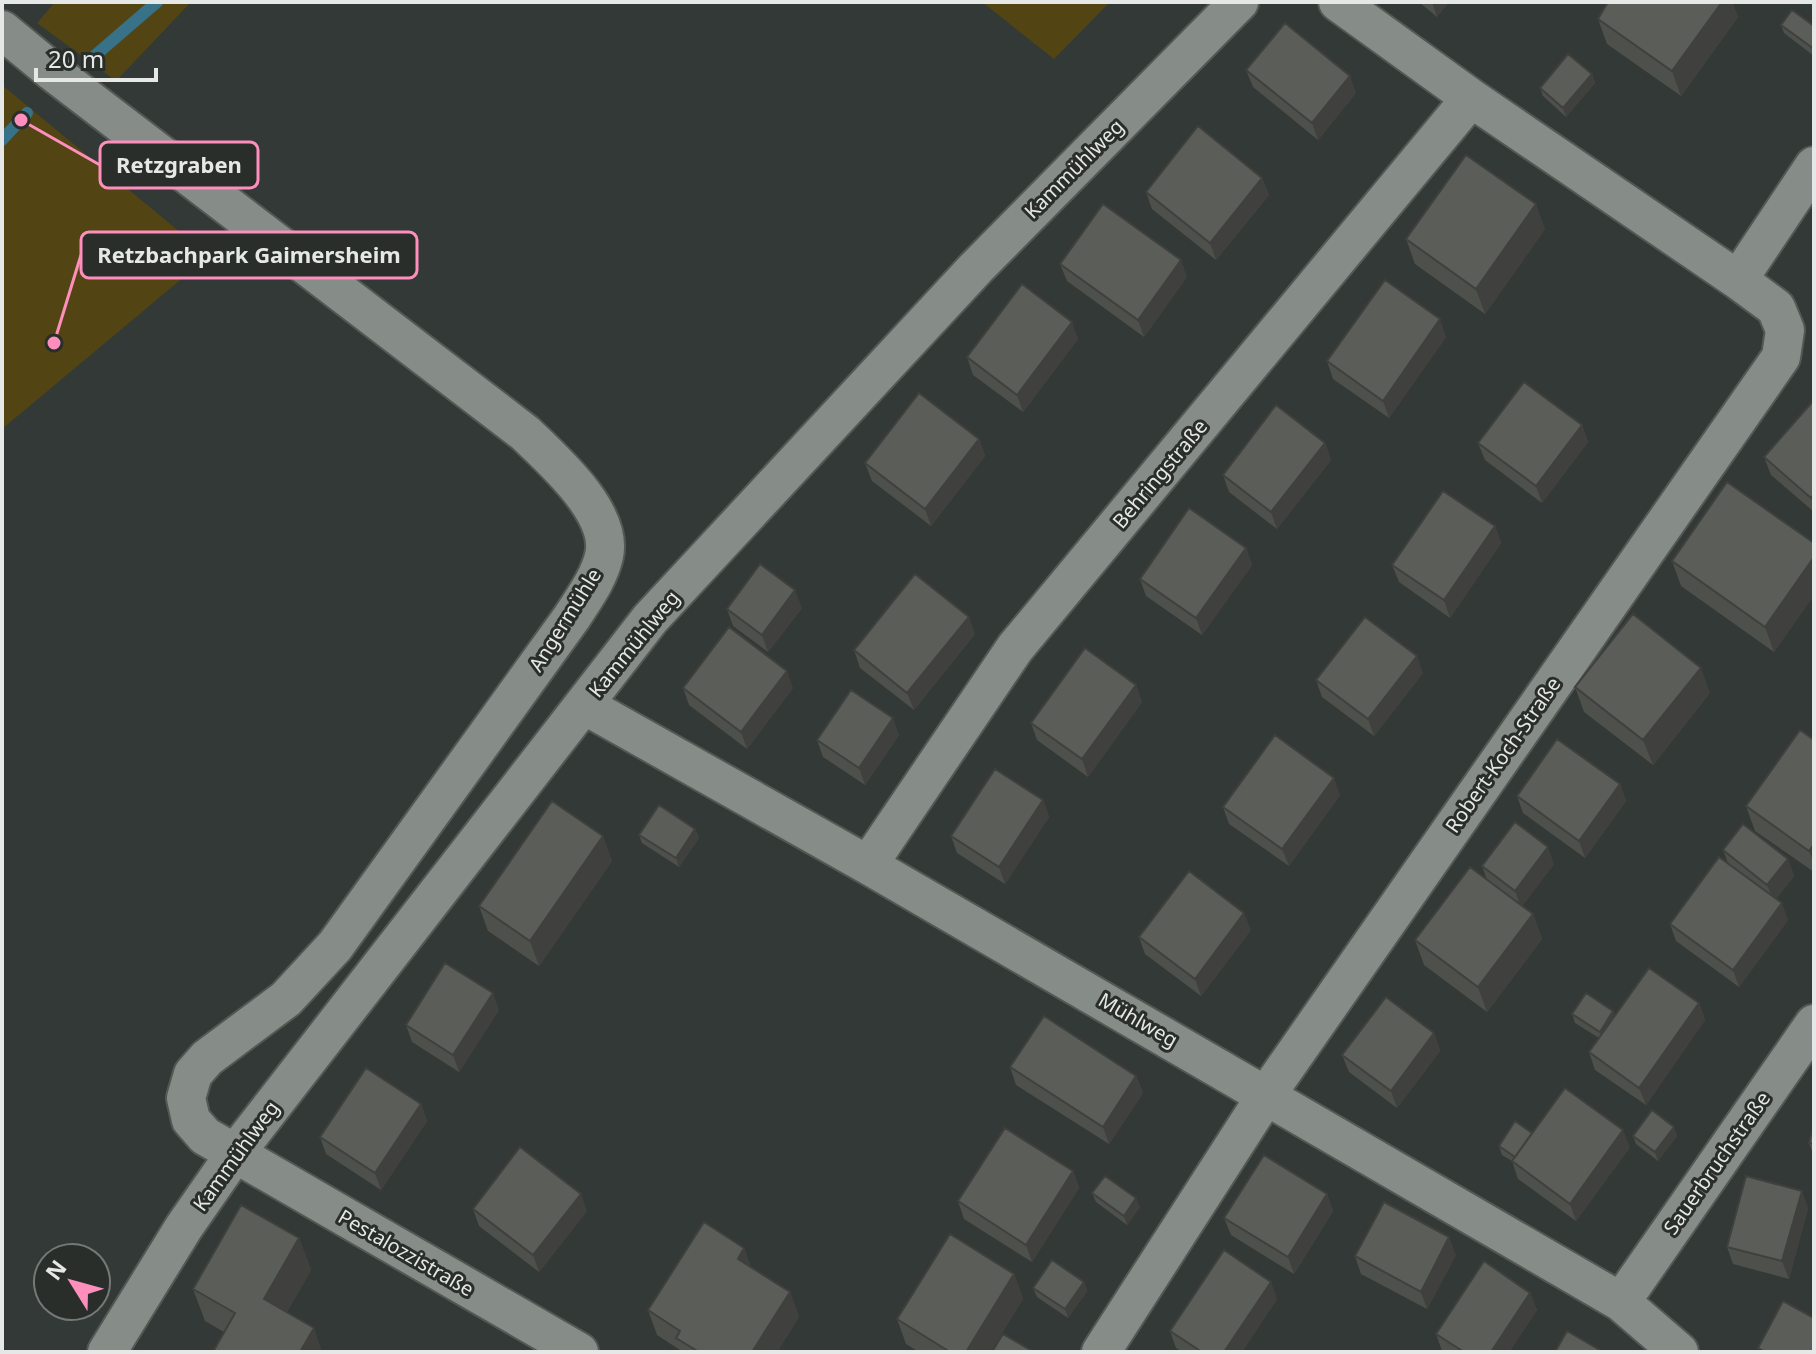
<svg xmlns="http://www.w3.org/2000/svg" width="1816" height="1354" font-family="'Noto Sans',sans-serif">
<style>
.green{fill:#524513}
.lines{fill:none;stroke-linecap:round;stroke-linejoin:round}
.stream{stroke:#387289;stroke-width:12}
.minor-casing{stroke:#545855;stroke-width:42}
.minor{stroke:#868c88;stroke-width:38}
.wall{fill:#4e504c}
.shaded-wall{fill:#40413e}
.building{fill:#5b5d58;stroke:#40413e;stroke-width:2}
.labels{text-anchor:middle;stroke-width:6;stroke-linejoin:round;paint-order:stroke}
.street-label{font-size:20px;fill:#e5e8e6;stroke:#292e2b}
.leader{fill:none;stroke:#fe8ebc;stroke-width:3}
.callout-dot{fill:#fe8ebc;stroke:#292e2b;stroke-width:3}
.callout{fill:#292e2b;stroke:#fe8ebc;stroke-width:3}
.callout-label{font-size:22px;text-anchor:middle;font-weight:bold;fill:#e5e8e6}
</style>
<rect width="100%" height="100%" fill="#333936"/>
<path class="green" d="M55,2h136l-75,79 -79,-58z
M982,2h128l-56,57z
M2,85l207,171 -207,173z"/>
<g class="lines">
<path class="stream" d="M91,59l66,-57
M2,140l25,-27"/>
<defs>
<path id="minor" d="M2,30l51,42 472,361c28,27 89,80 79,123 -5,22 -20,42 -32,61l-237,329 -49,53 -79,59 -14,16 -7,24 5,22 14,16 374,216
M1471,98l267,182
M584,705l284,160 753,437 58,50
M868,865l147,-217 456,-550 -133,-96
M1621,1302l193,-278
M107,1352l77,-125 50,-72 416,-536 326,-351 263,-266
M1101,1352l166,-258 514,-737 4,-27 -9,-22 -38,-28 76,-114"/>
</defs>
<use href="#minor" class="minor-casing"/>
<use href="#minor" class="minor"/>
</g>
<path class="wall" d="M1419,2h30l-12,15z
M1608,2h124l6,15 -57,79 -74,-52 -9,-25z
M1781,25l33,1v30l-30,-23z
M1246,70l110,23 -38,47 -65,-53z
M1592,74l3,9 -29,34 -23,-21 -3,-8z
M1262,178l7,17 -53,65 -64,-51 -6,-17z
M1545,229l-60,85 -70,-50 -9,-25z
M1060,264l127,13 -43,60 -77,-56z
M1446,337l-57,81 -56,-39 -6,-18z
M1078,339l-55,73 -50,-37 -6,-18z
M1814,400v112l-43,-37 -7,-18z
M1582,425l6,17 -46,61 -57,-43 -7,-17z
M979,439l6,17 -54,70 -59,-45 -7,-18z
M1325,443l6,17 -54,69 -48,-37 -6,-17z
M1495,526l6,17 -51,75 -51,-36 -7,-17z
M1814,543v52l-40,57 -93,-66 -9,-25z
M1246,548l6,17 -50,70 -56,-39 -6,-17z
M802,608l-34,44 -35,-26 -6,-17z
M975,634l-61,76 -54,-42 -6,-18z
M1423,673l-49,63 -52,-39 -6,-17z
M1136,685l6,17 -54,75 -51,-37 -6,-17z
M1575,687l135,6 -57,72 -69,-53z
M683,688h110l-46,61 -58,-44z
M899,735l-34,50 -42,-28 -6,-17z
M1814,740v132l-59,-41 -9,-25z
M1620,784l6,17 -41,57 -62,-45 -6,-17z
M1340,795l-51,71 -60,-42 -6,-17z
M1043,800l6,17 -44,67 -48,-31 -6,-17z
M695,829l4,9 -20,29 -37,-24 -3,-8z
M1723,850l65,9 6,17 -18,23 12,21 -49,67 -63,-46 -6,-17 58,-61z
M612,861l-73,105 -51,-35 -9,-25z
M1554,864l-32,42 11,8 9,25 -55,73 -63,-47 -9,-25 72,-60 -5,-14z
M1251,930l-50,66 -56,-42 -6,-17z
M1699,1003l6,17 -59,85 -51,-35 -6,-18 10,-14 -24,-15 -3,-9 43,1z
M499,1010l-40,62 -47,-30 -6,-17z
M1434,1033l6,18 -43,57 -48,-36 -7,-17z
M1010,1067l126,9 7,17 -34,51 -93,-59z
M421,1104l6,17 -46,69 -55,-36 -6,-17z
M1814,1126v30l-5,-13z
M1532,1133l98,14 -54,74 -58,-42 -6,-18 -10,-6 -3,-9z
M1633,1136h44l-19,25 -22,-17z
M1073,1171l6,17 -47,74 -68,-43 -6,-18z
M1092,1193l48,14 -13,18 -31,-23z
M1327,1194l6,17 -39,63 -63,-39 -7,-17z
M1808,1208l-19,71 -56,-15 -6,-17z
M473,1209l114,2 -48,61 -60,-46z
M299,1238l12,32 -24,42 -63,20 -19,-11 -12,-32z
M744,1248l7,20 39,24 9,25 -22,35h-96l-1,-2 -23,-15 -9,-25z
M1456,1255l-29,54 -66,-35 -6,-18z
M1014,1274l9,25 -33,53h-71l-13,-8 -9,-25z
M1084,1282l3,9 -19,27 -31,-21 -4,-9z
M1530,1293l7,17 -28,42h-65l-2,-1 -6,-17z
M1277,1299l-35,53h-59l-7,-4 -6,-17z"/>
<path class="shaded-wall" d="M1432,2h17l-12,15z
M1722,2h10l6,15 -57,79 -9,-25z
M1592,74l3,9 -29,34 -3,-9z
M1350,76l6,17 -38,47 -6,-17z
M1262,178l7,17 -53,65 -6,-17z
M1536,204l9,25 -60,85 -9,-25z
M1181,260l6,17 -43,60 -6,-17z
M1440,319l6,18 -57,81 -6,-17z
M1072,322l6,17 -55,73 -6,-17z
M1582,425l6,17 -46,61 -6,-17z
M979,439l6,17 -54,70 -6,-17z
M1325,443l6,17 -54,69 -6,-17z
M1495,526l6,17 -51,75 -6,-18z
M1246,548l6,17 -50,70 -6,-17z
M1814,557v38l-40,57 -9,-25z
M795,590l7,18 -34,44 -6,-17z
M969,617l6,17 -61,76 -7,-17z
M1417,656l6,17 -49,63 -6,-17z
M1701,668l9,25 -57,72 -10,-25z
M787,671l6,17 -46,61 -6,-17z
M1136,685l6,17 -54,75 -6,-18z
M893,718l6,17 -34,50 -6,-17z
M1334,778l6,17 -51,71 -7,-17z
M1620,784l6,17 -41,57 -6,-17z
M1043,800l6,17 -44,67 -6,-17z
M695,829l4,9 -20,29 -3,-9z
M603,836l9,25 -73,105 -9,-25z
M1814,844v19l-5,-12z
M1548,847l6,17 -33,44 -6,-17z
M1788,859l6,17 -20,26 -7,-17z
M1782,903l6,17 -49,67 -6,-17z
M1244,913l7,17 -50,66 -6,-17z
M1533,914l9,25 -55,73 -9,-25z
M493,993l6,17 -40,62 -6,-17z
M1699,1003l6,17 -59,85 -7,-17z
M1613,1011l4,9 -14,21 -3,-9z
M1434,1033l6,18 -43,57 -6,-17z
M1136,1076l7,17 -34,51 -6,-17z
M421,1104l6,17 -46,69 -6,-17z
M1674,1127l3,9 -19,25 -3,-9z
M1623,1130l7,17 -54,74 -6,-17z
M1073,1171l6,17 -47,74 -6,-17z
M1802,1191l6,17 -19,71 -7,-18z
M581,1194l6,17 -48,61 -6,-17z
M1327,1194l6,17 -39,63 -6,-17z
M1136,1198l4,9 -13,18 -3,-9z
M1449,1237l7,18 -29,54 -6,-17z
M299,1238l12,32 -35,61 -12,-32z
M744,1248l9,25 -15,-14z
M1014,1274l9,25 -33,53h-24z
M1084,1282l3,9 -19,27 -3,-9z
M1271,1282l6,17 -35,53h-18z
M790,1292l9,25 -22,35h-25z
M1530,1293l7,17 -28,42h-18z
M314,1328l8,24h-22z"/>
<path class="building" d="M1608,2h114l-50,69 -74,-52z
M1792,10l22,16v23l-33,-24z
M1285,23l65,53 -38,47 -66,-53z
M1568,54l24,20 -29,34 -23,-20z
M1198,126l64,52 -52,65 -64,-51z
M1466,155l70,49 -60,85 -70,-50z
M1103,204l78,56 -43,60 -78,-56z
M1385,280l55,39 -57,82 -56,-40z
M1022,284l50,38 -55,73 -50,-38z
M1524,382l58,43 -46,61 -58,-43z
M919,393l60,46 -54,70 -60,-46z
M1814,400v94l-3,4 -47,-41z
M1276,405l49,38 -54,69 -48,-37z
M1727,482l87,61v14l-49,70 -93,-66z
M1443,491l52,35 -51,74 -52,-35z
M1189,508l57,40 -50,70 -56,-39z
M760,564l35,26 -33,45 -35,-26z
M915,574l54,43 -62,76 -53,-43z
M1633,614l68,54 -58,72 -68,-53z
M1365,617l52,39 -49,63 -52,-39z
M729,627l58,44 -46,61 -58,-44z
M1085,648l51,37 -54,74 -51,-36z
M851,690l42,28 -34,50 -42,-28z
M1800,730l14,10v104l-5,7 -63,-45z
M1275,735l59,43 -52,71 -59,-42z
M1557,739l63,45 -41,57 -62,-45z
M995,769l48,31 -44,67 -48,-31z
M552,801l51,35 -73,105 -51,-35z
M659,805l36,24 -19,29 -37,-23z
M1515,822l33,25 -33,44 -33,-25z
M1743,824l45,35 -21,26 -44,-35z
M1719,857l63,46 -49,67 -63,-46z
M1470,867l63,47 -55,73 -63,-47z
M1189,871l55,42 -49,66 -56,-42z
M445,963l48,30 -40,62 -47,-30z
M1649,968l50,35 -60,85 -50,-36z
M1586,993l27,18 -13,21 -28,-18z
M1386,997l48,36 -43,58 -49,-36z
M1044,1016l92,60 -33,51 -93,-60z
M366,1068l55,36 -46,69 -55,-36z
M1565,1088l58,42 -53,74 -58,-43z
M1652,1110l22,17 -19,25 -22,-16z
M1515,1121l17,12 -17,24 -16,-11z
M1814,1126v18l-5,-1z
M1005,1128l68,43 -47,74 -68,-44z
M520,1147l61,47 -48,61 -60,-46z
M1264,1155l63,39 -39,63 -64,-39z
M1105,1176l31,22 -12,18 -32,-23z
M1746,1176l56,15 -20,70 -55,-14z
M1384,1202l65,35 -28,55 -66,-36z
M241,1205l58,33 -35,61 50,29 -14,24h-87l22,-39 -42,-24z
M704,1222l40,26 -6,11 52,33 -38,60h-53l-23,-14 4,-7 -32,-21z
M950,1234l64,40 -48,78h-16l-53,-33z
M1224,1250l47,32 -47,70h-22l-32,-21z
M1052,1260l32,22 -19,27 -32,-21z
M1484,1261l46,32 -39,59h-27l-28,-18z
M1783,1301l31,17v34h-49l-7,-4z
M1567,1331l36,21h-48z
M1003,1334l29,17 -40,1z"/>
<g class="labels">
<g class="street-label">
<text transform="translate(1074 169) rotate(-45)" y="7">Kammühlweg</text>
<text transform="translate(1160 474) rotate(-50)" y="7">Behringstraße</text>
<text transform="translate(565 620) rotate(-58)" y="7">Angermühle</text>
<text transform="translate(634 644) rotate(-51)" y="7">Kammühlweg</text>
<text transform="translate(1503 755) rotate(-55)" y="7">Robert-Koch-Straße</text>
<text transform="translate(1138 1020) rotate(30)" y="7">Mühlweg</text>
<text transform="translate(236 1156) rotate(-54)" y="7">Kammühlweg</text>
<text transform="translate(1717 1163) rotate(-55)" y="7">Sauerbruchstraße</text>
<text transform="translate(406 1253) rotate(30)" y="7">Pestalozzistraße</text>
</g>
</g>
<path class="leader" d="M21 120L100 165M54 343L81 255"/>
<g class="callout-dot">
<circle cx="21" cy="120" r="8"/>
<circle cx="54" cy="343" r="8"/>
</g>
<g class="callout">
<rect x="100" y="142" width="158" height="46" rx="8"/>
<rect x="81" y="232" width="336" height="46" rx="8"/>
</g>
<g class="callout-label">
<text x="179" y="173">Retzgraben</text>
<text x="249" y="263">Retzbachpark Gaimersheim</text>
</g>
<rect width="1816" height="1354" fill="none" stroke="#e5e8e6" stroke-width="8"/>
<g transform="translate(72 1282) rotate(307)"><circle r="38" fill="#292e2b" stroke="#747876" stroke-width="2"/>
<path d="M0-6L14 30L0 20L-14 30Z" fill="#fe8ebc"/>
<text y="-12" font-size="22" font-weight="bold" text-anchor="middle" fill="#e5e8e6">N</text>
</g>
<path d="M36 68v12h120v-12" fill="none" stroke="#e5e8e6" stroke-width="4"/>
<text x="48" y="68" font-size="24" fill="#e5e8e6" stroke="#292e2b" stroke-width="6" paint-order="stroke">20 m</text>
</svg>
